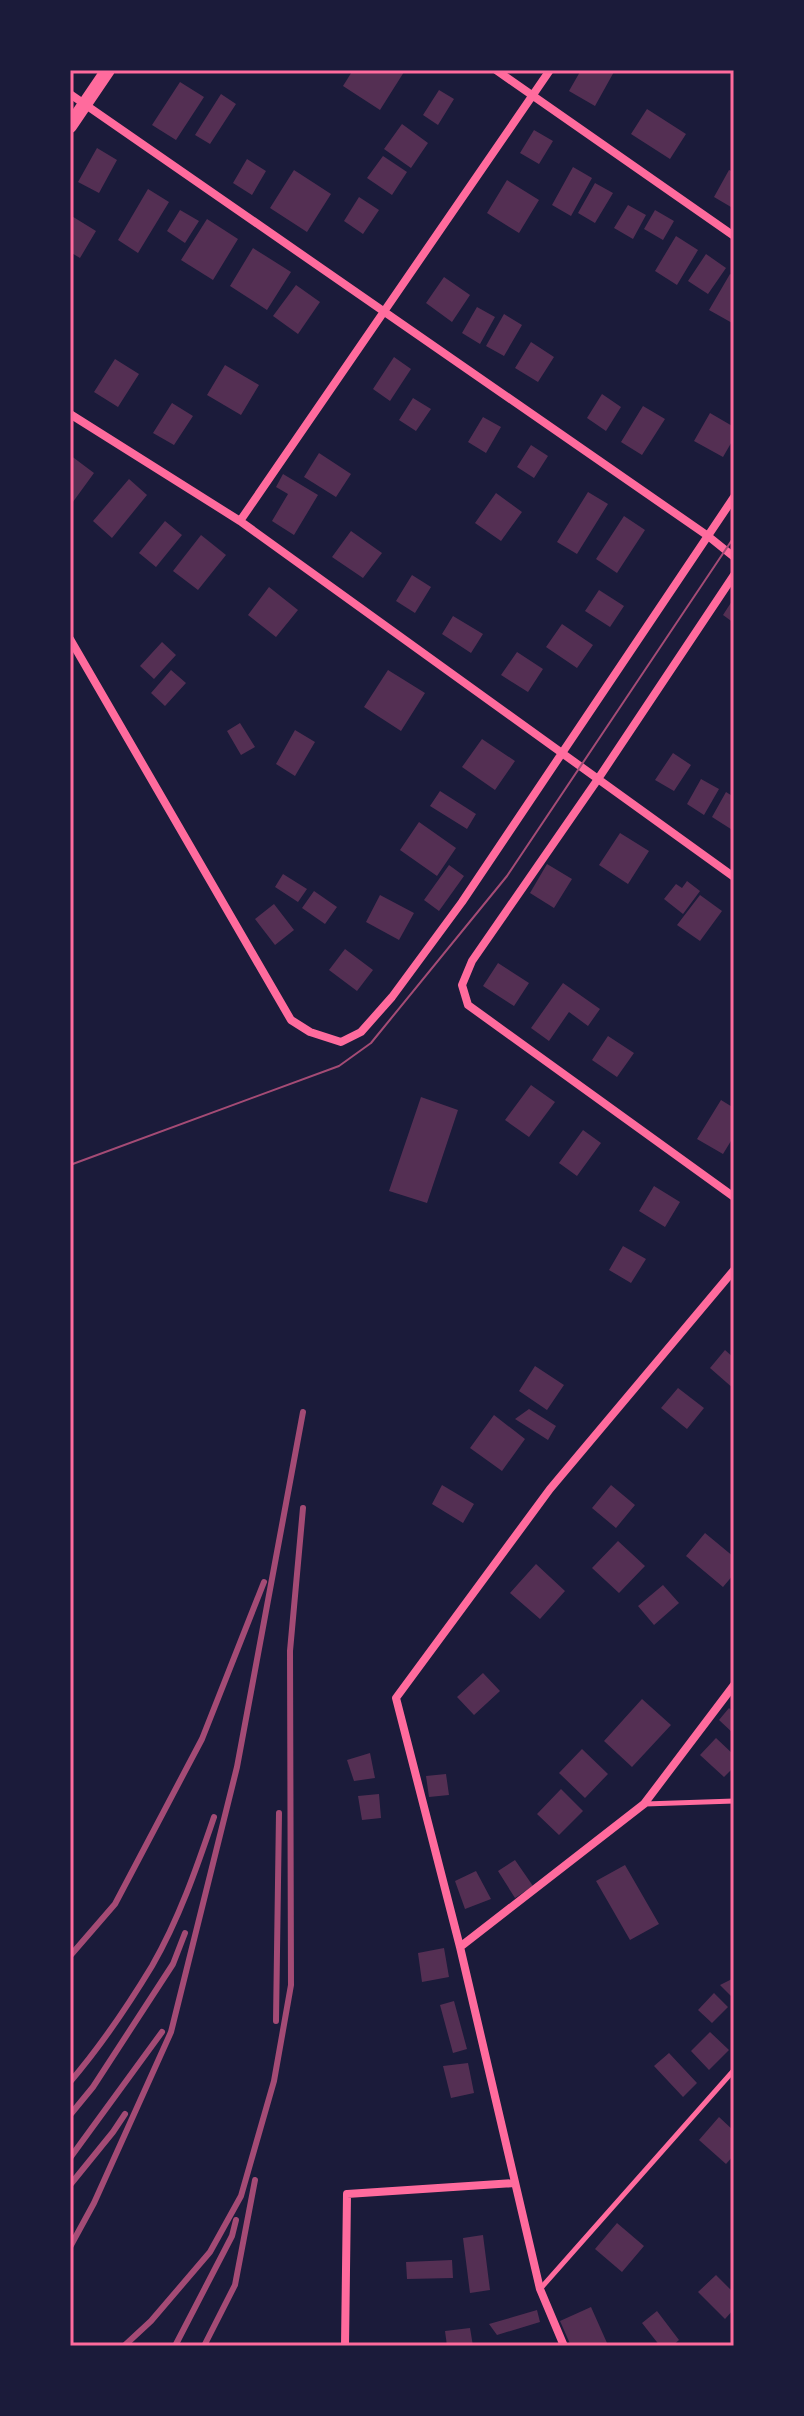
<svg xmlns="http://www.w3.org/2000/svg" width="804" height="2416" font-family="Overpass,sans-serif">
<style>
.building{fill:#542f53}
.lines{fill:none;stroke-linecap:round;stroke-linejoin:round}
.service{stroke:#ff6b9d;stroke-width:5}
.minor{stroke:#ff6b9d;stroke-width:8}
.tertiary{stroke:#ff6b9d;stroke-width:14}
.tram{stroke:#a44b75;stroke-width:2}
.rail{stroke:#a44b75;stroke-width:6}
.neatline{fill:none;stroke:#ff6b9d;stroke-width:3}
</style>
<rect width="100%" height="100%" fill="#1b1b3a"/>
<path class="building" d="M353,70h47l4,2 -24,38 -37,-24z
M581,70h34l-20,36 -26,-15z
M180,82l24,15 -28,43 -24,-15z
M439,90l15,9 -16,26 -15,-10z
M221,94l15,10 -26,40 -15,-9z
M647,109l39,25 -16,25 -39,-25z
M402,124l26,19 -17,25 -27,-19z
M534,130l19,11 -14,23 -19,-11z
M97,148l20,12 -18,33 -21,-11z
M383,156l24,16 -15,23 -25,-17z
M247,159l19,12 -14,24 -19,-12z
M573,167l19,11 -21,38 -19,-11z
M294,170l37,24 -24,38 -37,-24z
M729,170l5,2v30l-3,5 -17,-10z
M507,180l32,20 -20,33 -32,-20z
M595,183l18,10 -18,30 -17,-10z
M148,189l21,13 -31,51 -20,-13z
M359,197l20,13 -16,24 -19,-13z
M628,205l18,10 -13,24 -19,-11z
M180,210l19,11 -14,22 -18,-12z
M655,210l19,11 -11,19 -19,-11z
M70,215l26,16 -16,27 -10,-6z
M207,219l31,20 -25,41 -32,-20z
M676,236l22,14 -21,35 -22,-14z
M253,248l38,24 -24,38 -37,-24z
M706,254l20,14 -18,26 -20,-13z
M730,274l4,2v48l-25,-14z
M444,277l26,18 -18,27 -26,-19z
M296,285l24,17 -22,32 -25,-18z
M477,307l18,10 -15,27 -18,-11z
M504,314l18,11 -18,31 -18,-10z
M531,342l23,15 -16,25 -23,-14z
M394,357l17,12 -21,32 -17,-12z
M115,359l24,15 -21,33 -24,-15z
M225,365l34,20 -18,30 -34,-20z
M602,394l19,13 -15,24 -19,-13z
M413,398l18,11 -15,22 -17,-11z
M172,403l21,13 -19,29 -21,-12z
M643,406l22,13 -23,36 -21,-13z
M710,413l24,14v11l-11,19 -29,-16z
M483,417l18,10 -15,26 -18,-11z
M531,445l17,11 -14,22 -17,-11z
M319,453l32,21 -15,23 -32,-20z
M70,455l24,18 -24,33z
M283,474l35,21 -24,40 -22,-14 16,-27 -12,-7z
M129,479l18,16 -35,43 -19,-17z
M588,492l20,12 -31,50 -20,-12z
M496,493l26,19 -21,29 -26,-18z
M624,516l21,14 -28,43 -21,-14z
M165,521l17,14 -26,32 -17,-14z
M351,531l31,22 -19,25 -31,-21z
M201,535l25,20 -28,35 -25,-19z
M412,575l19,12 -16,26 -19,-12z
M269,587l29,23 -22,27 -28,-22z
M599,590l25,16 -14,21 -25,-16z
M734,598v25l-11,-8z
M453,616l30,18 -12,19 -29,-19z
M562,624l31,21 -16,23 -31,-21z
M162,642l14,13 -22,24 -14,-13z
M517,652l26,17 -15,23 -27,-17z
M171,670l15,13 -21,23 -14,-13z
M388,670l37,23 -24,38 -37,-24z
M240,723l15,24 -14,8 -14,-24z
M295,730l20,12 -20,34 -19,-12z
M482,739l33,22 -20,29 -33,-23z
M673,753l18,12 -17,26 -19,-11z
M701,779l18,10 -15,26 -17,-11z
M440,791l36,23 -9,15 -37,-23z
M726,792l8,5v34l-22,-14z
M419,822l37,26 -19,28 -37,-26z
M620,833l29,18 -21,33 -29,-19z
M547,864l25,15 -18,29 -24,-15z
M449,865l15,11 -25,35 -15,-11z
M283,874l24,15 -9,13 -23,-15z
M687,881l13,10 -17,23 -19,-15 12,-15 6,4z
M314,891l23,16 -12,17 -23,-16z
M380,895l34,18 -15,27 -33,-18z
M700,895l22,16 -22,30 -23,-16z
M274,904l20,26 -19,15 -20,-26z
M345,949l28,21 -16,21 -28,-21z
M498,963l31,20 -15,23 -31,-20z
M563,983l37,26 -12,17 -19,-14 -20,29 -18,-13z
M608,1036l26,17 -17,24 -25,-17z
M531,1085l24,17 -26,35 -24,-17z
M421,1097l37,13 -31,93 -38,-12z
M721,1100l13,8v28l-11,18 -26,-15z
M583,1130l18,13 -24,33 -18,-13z
M654,1186l26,16 -15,25 -26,-16z
M623,1246l23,13 -15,24 -22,-13z
M725,1350l9,8v31l-24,-21z
M535,1366l29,19 -17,25 -28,-19z
M678,1388l26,20 -17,21 -26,-21z
M529,1409l27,17 -8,14 -33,-21z
M494,1415l31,24 -23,32 -32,-23z
M442,1485l32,19 -11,19 -31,-19z
M611,1485l24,20 -19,23 -24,-20z
M705,1533l29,24v17l-11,13 -37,-31z
M618,1541l27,25 -26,27 -27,-25z
M536,1564l29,27 -25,28 -30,-26z
M663,1585l16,18 -25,22 -16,-19z
M483,1673l17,18 -26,24 -17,-18z
M642,1699l29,26 -39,42 -28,-26z
M729,1708l5,5v21l-15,-14z
M716,1738l18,17v12l-10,10 -24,-22z
M582,1749l26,25 -23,24 -26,-25z
M370,1753l5,25 -21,3 -7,-21z
M446,1774l3,21 -20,2 -3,-21z
M561,1789l22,22 -24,24 -22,-21z
M379,1794l2,24 -19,2 -4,-24z
M515,1860l18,26 -18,12 -17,-27z
M625,1865l34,59 -29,16 -34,-59z
M476,1871l15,28 -26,10 -10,-28z
M444,1948l5,29 -27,5 -4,-29z
M734,1978v17l-2,2 -12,-12z
M714,1993l14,14 -16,16 -14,-13z
M454,2001l13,48 -14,4 -13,-48z
M710,2032l19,18 -20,20 -18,-19z
M669,2053l28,30 -14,14 -29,-31z
M468,2063l6,30 -23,5 -8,-32z
M719,2117l15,14v24l-8,9 -27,-24z
M617,2223l27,23 -22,26 -27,-23z
M483,2235l7,55 -20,3 -7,-55z
M452,2260l1,18 -46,1 -1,-17z
M716,2275l18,18v16l-9,10 -27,-27z
M591,2307l16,36 -7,3h-29l-11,-25z
M537,2310l3,12 -43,13 -8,-11z
M657,2311l22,29 -7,6h-12l-18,-23z
M470,2328l3,18h-26l-2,-15z"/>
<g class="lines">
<path class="service" d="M645,1804l89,-3
M541,2288l193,-218"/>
<path class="minor" d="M496,70l238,166
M70,94l638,442 26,21
M70,414l170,107 494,356
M240,521l310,-451
M734,575l-136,204 -126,182 -10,24 6,20 266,192
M70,639l221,381 19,12 31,10 20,-10 31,-35 70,-95 272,-405
M460,1947l184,-143 90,-119
M345,2346l2,-152 168,-11
M564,2346l-24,-57 -80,-342 -64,-249 154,-209 184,-219"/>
<path class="tertiary" d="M70,126l38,-56"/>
<path class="tram" d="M70,1165l269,-99 32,-23 136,-167 227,-339"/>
<path class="rail" d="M70,1956l45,-52 87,-165 62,-157
M276,2021l3,-208
M70,2082c29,-34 59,-78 82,-116 27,-47 45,-99 62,-149
M70,2115l23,-28 80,-123 12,-31
M70,2158l92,-126
M70,2185l43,-53 12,-18
M70,2247l24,-44 77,-171 66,-265 66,-355
M124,2346l27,-25 59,-69 31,-56 33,-115 17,-96 -1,-334 13,-143
M175,2346l57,-110 4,-16
M204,2346l31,-61 20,-105"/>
</g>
<rect width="804" height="2416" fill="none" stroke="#1b1b3a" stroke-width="144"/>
<rect x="72" y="72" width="660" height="2272" class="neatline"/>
</svg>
